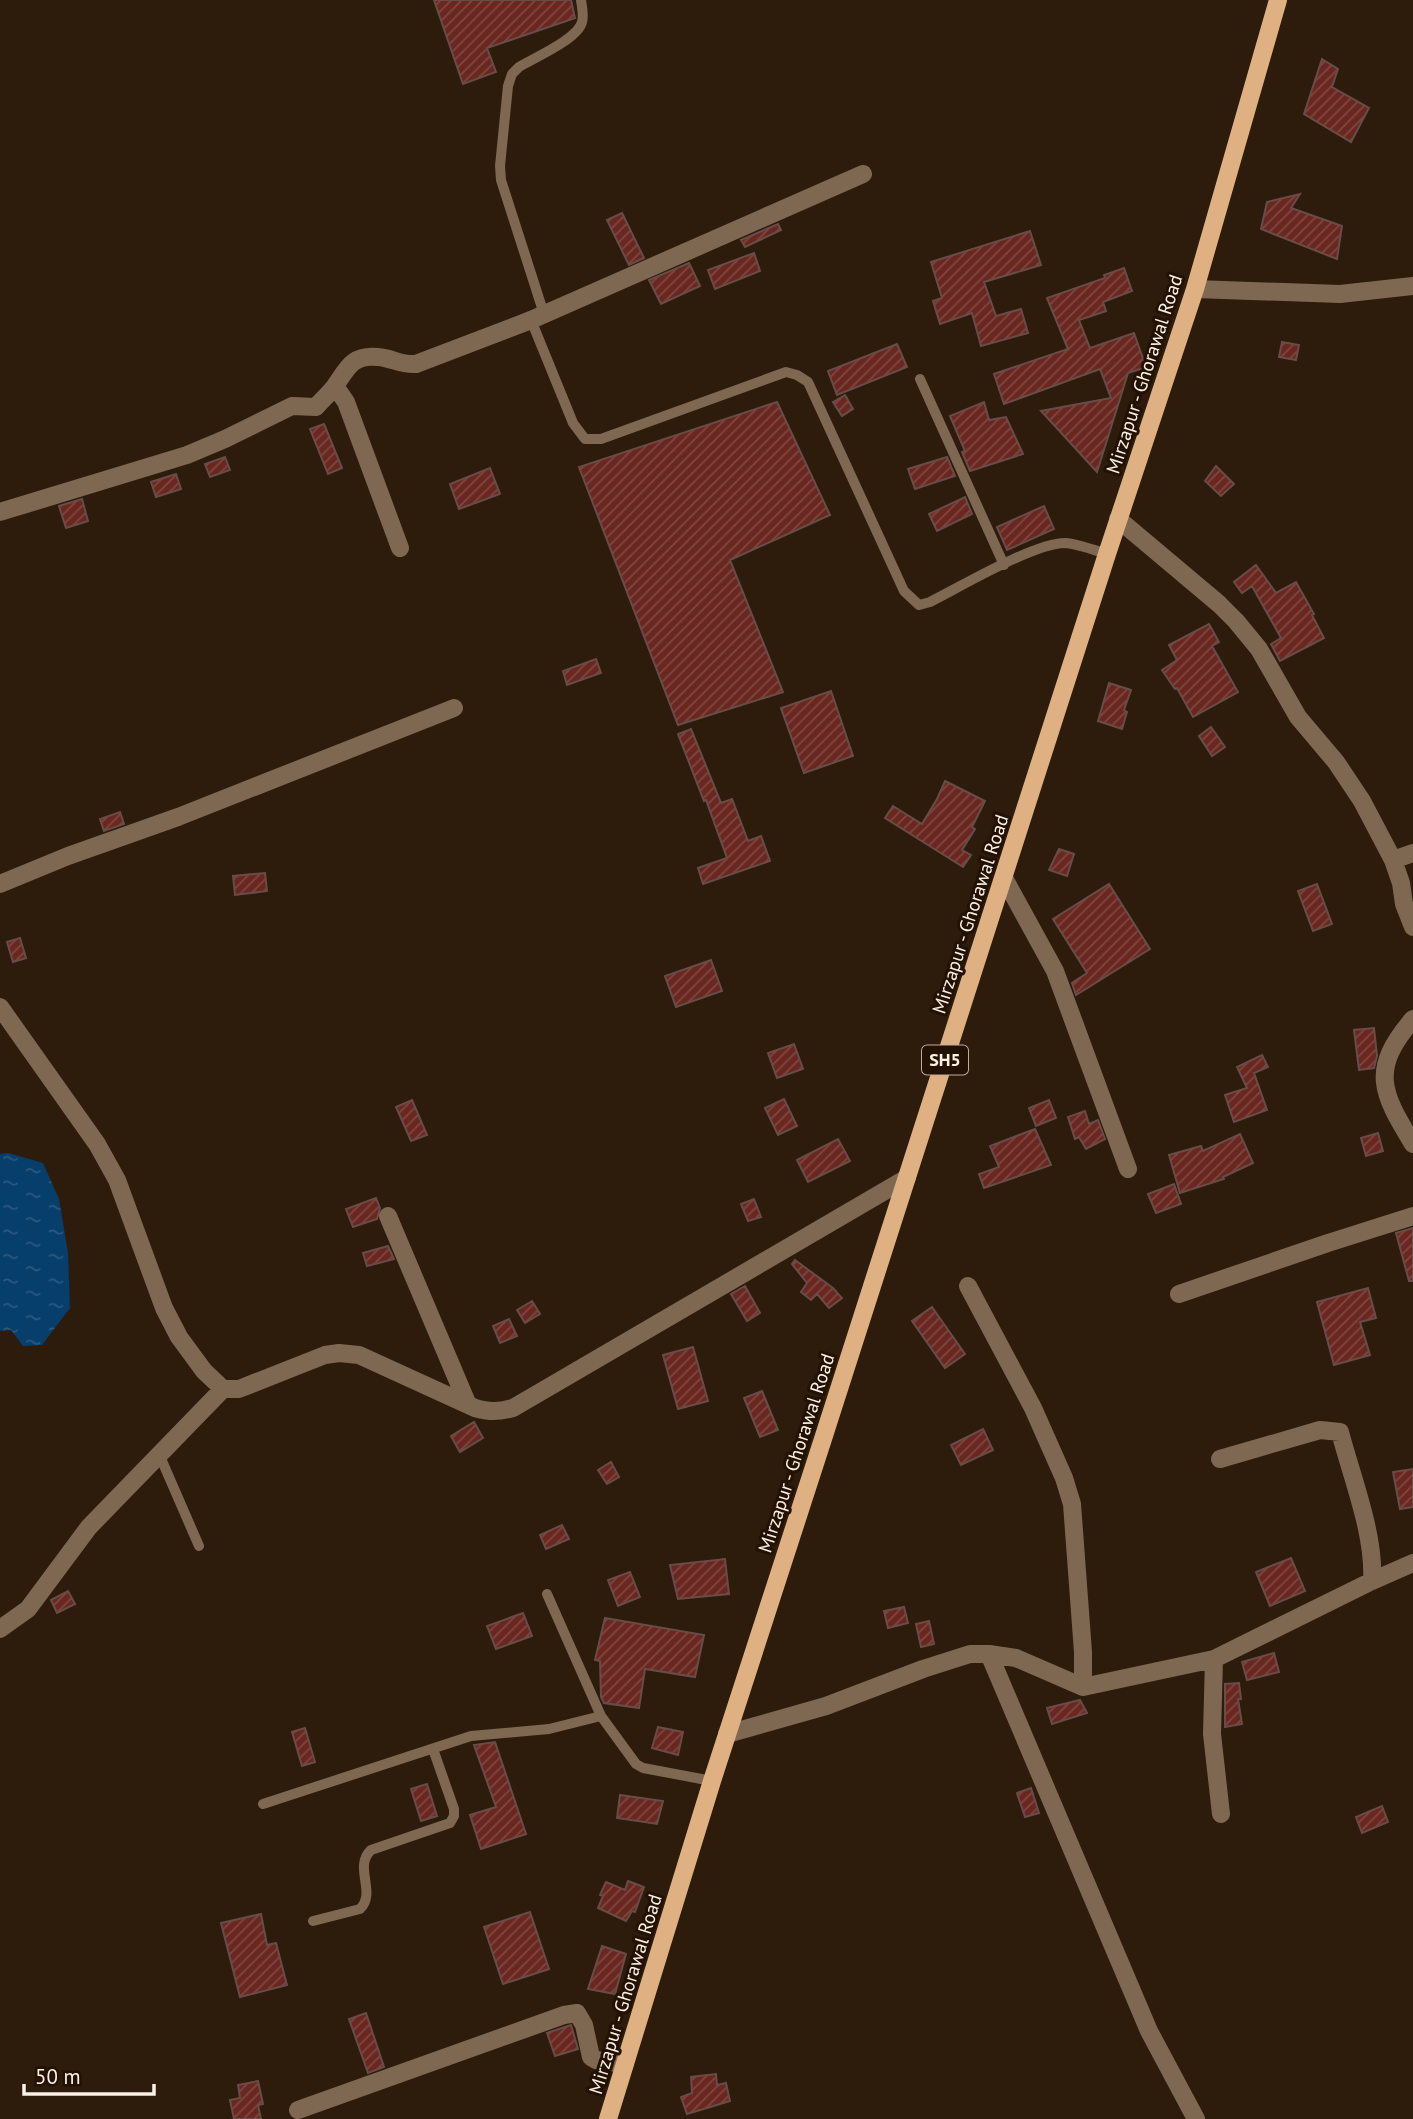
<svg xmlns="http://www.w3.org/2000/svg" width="1413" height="2119" font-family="'PT Sans',sans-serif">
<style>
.water{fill:url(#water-ripples)}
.building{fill:url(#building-hatch);stroke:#684c48;stroke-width:2}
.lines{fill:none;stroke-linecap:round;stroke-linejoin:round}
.service{stroke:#7e6852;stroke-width:10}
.minor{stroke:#7e6852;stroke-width:18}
.primary{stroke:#deb082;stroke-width:18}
.labels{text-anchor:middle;stroke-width:6;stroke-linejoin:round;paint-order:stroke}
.shield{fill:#231204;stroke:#bcada2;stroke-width:2}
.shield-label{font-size:18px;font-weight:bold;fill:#fdf0e6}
.street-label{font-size:19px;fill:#fdf0e6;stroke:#231204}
</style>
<defs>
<pattern id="water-ripples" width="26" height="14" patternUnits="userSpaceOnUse" patternTransform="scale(1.75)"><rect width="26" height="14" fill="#063e6c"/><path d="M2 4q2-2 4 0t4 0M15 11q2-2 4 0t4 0" fill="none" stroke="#2b5a81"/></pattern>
<pattern id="building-hatch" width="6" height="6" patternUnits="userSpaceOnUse" patternTransform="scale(1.75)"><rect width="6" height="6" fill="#692720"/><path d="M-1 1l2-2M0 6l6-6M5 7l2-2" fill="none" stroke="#7f4740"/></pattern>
</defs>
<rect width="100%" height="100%" fill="#2d1b0c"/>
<path class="water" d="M8,1153l35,10 16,36 9,54 2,55 -28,37 -19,1 -12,-16 -11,1v-177z"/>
<path class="building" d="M434,0h137l4,18 -88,30 9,24 -33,12z
M1322,59l16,10 -6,18 37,21 -18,34 -47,-28z
M1300,194l-9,14 51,18 -5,33 -76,-30 6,-27z
M622,213l22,45 -15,7 -22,-45z
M778,224l3,6 -36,17 -4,-7z
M1030,231l11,34 -57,17 12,34 25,-7 7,24 -47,13 -9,-33 -32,11 -7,-23 9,-3 -11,-36z
M754,253l6,18 -45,18 -7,-19z
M689,263l11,23 -39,18 -12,-24z
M1124,268l8,23 -29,11 3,9 -27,9 11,28 44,-15 12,34 -18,6 -31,99 -56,-61 70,-13 -11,-29 -96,35 -10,-30 74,-25 -21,-51 58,-20 -1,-3z
M1282,342l17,3 -3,15 -17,-3z
M897,344l10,23 -70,28 -9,-24z
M845,395l8,14 -11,7 -9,-14z
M777,402l53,113 -100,45 53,132 -105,33 -99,-258z
M984,402l5,18 17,-3 17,37 -53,17 -8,-19 3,-1 -15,-35z
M324,424l18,44 -14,6 -18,-45z
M225,457l5,13 -20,7 -5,-13z
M947,457l8,19 -40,13 -7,-20z
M1216,466l18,18 -13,12 -16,-15z
M490,468l10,26 -41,15 -9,-25z
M176,474l5,15 -25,8 -5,-15z
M965,497l7,17 -35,17 -8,-17z
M82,499l6,22 -22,7 -7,-22z
M1044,506l10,23 -47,21 -10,-23z
M1256,565l20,28 20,-11 18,32 -2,1 12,23 -44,23 -9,-17 10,-6 -29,-52 -10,7 -8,-11z
M1209,624l10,18 -7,4 26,46 -45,25 -16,-29 -2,1 -13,-19 15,-10 -8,-15z
M596,659l5,14 -34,12 -4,-14z
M1109,683l22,7 -7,20 3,2 -5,17 -24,-8z
M831,691l22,65 -49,17 -23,-65z
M1211,727l14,20 -13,9 -13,-20z
M691,729l30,74 11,-4 16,42 13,-5 9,25 -67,23 -5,-16 29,-10 -21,-58 -2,1 -26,-67z
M945,781l40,20 -13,26 3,2 -13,21 9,5 -8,12 -78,-49 8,-12 29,18 15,-25z
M120,812l4,12 -20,7 -4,-12z
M1059,849l15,5 -7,22 -18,-6z
M265,873l2,18 -32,4 -2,-19z
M1109,884l41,65 -74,46 -4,-12 15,-10 -34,-54z
M1317,884l15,40 -19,7 -15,-40z
M20,938l6,20 -13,4 -6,-20z
M711,960l11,31 -46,16 -11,-31z
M1374,1028l3,28 -3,12 -15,2 -5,-40z
M794,1044l9,25 -26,9 -9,-25z
M1262,1055l6,12 -14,6 13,37 -33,12 -9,-27 22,-7 -10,-21z
M784,1099l13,27 -19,9 -13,-27z
M412,1100l15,35 -16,6 -15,-34z
M1049,1100l7,18 -20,8 -7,-18z
M1085,1111l4,13 9,-4 7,19 -19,10 -7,-12 -4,2 -7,-22z
M1035,1129l16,36 -67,23 -5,-14 20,-7 -9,-21z
M1378,1133l5,18 -17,5 -5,-18z
M1240,1134l13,29 -30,14 1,2 -44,14 -11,-38 32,-9 2,5z
M838,1139l12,22 -42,21 -11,-22z
M1174,1184l7,20 -25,9 -8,-19z
M376,1198l4,10 -3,11 -24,8 -7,-18z
M754,1199l7,18 -13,4 -7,-17z
M1413,1228v53h-4l-13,-48z
M388,1246l6,13 -27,7 -4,-13z
M795,1260l38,28 9,10 -13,10 -12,-14 -6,6 -10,-8 6,-9 -15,-19z
M745,1286l15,27 -13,8 -16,-27z
M1368,1288l8,30 -16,4 10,33 -36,10 -17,-63z
M532,1301l8,13 -15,9 -8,-13z
M932,1307l33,47 -20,14 -33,-47z
M509,1319l8,17 -17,7 -7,-17z
M693,1347l15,54 -30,8 -15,-54z
M762,1391l16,39 -18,7 -16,-39z
M474,1422l9,16 -23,14 -9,-16z
M983,1429l10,21 -32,15 -10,-20z
M611,1462l8,15 -12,7 -9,-14z
M1413,1469v38l-13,2 -7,-37z
M562,1525l7,14 -23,10 -6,-14z
M1291,1558l14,33 -35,15 -14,-34z
M725,1559l4,35 -51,5 -8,-34z
M630,1572l10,25 -22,9 -10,-26z
M68,1591l7,13 -18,9 -6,-13z
M904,1607l4,16 -20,5 -4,-17z
M523,1613l9,23 -36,13 -9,-23z
M605,1618l99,17 -9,42 -50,-8 -6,39 -35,-5 -3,-6 -1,-36 -5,-1z
M929,1621l5,23 -13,3 -5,-23z
M1274,1653l5,19 -32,8 -5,-18z
M1239,1683l2,16h-3l4,25 -17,3v-43z
M1080,1700l7,13 -35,11 -5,-16z
M658,1727l25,5 -5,23 -26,-7z
M305,1728l10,34 -13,4 -10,-34z
M495,1742l31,92 -45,15 -11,-34 26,-8 -22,-62z
M427,1784l10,32 -16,5 -10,-32z
M1031,1788l8,25 -14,4 -8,-24z
M620,1795l43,6 -6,23 -40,-6z
M1382,1806l6,16 -26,11 -6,-16z
M628,1881l16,6 -9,25 -3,-1 -6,10 -28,-13 5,-12 -3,-1 6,-13 19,8z
M530,1912l19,57 -46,15 -19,-57z
M261,1914l6,31 9,-2 11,42 -47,12 -19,-74z
M602,1946l24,8 -11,40 -27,-5z
M366,2013l18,54 -16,6 -19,-54z
M571,2025l7,24 -23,7 -8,-23z
M716,2074l1,11 9,-2 4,18 -43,13 -6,-17 11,-4 -1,-16z
M258,2081l5,23 -5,1 3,14h-27l-4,-19 10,-2 -2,-13z"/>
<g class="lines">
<path class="service" d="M544,314l-43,-134 -1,-14 8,-80 4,-12 7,-7c15,-9 59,-28 63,-45 2,-7 0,-15 -1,-22
M531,320l42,103 12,16h16l185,-67 11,3 11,7 96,209 15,14 11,-3c30,-15 104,-59 135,-59 13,1 29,7 42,11
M920,379l84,186
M159,1454l40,92
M547,1594l54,122
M263,1804l208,-68 78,-7 52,-13 35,48 7,4 69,13
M313,1921l47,-12c17,-17 -7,-42 11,-59l79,-27 4,-7v-7l-21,-60"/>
<path class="minor" d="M1195,289l145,5 73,-8
M335,386l11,16 54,146
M0,512l187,-57 38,-16 67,-33 24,1c6,-7 14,-14 19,-21 12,-17 17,-32 43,-29 14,1 22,8 38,7l115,-44 332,-146
M1118,519l101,85 17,17 23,28 39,68 38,45 26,39 31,59 8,23 3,21 9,23
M1393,860l20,-7
M1004,878l51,93 73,198
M0,884l68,-28 110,-39 276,-109
M0,1007l97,137 20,36 47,128 15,29 25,34 19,18h16l86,-34 14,-2 20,2 116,53c14,4 23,4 38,0l394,-230
M1413,1019c-44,51 -31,74 0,125
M388,1216l80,189
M968,1286l65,122 31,70 8,26 11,148v35
M1179,1294l149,-51 85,-27
M1220,1459l100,-29 20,2c12,46 35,103 32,149
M0,1629l28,-20 61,-82 134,-138
M989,1654l160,377 47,88
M1214,1659l-2,75 9,80
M727,1734l99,-28 97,-37 47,-15h19l27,4 67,29 131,-28 158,-78 41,-18
M298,2110l266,-95 13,-2 7,12 7,32 5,3 29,4"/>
<path class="primary" d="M608,2119l104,-338 110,-339 285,-888 88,-265 83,-289"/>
</g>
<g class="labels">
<rect class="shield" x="922" y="1045.5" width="46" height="29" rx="5"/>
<g class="shield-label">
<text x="945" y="1066">SH5</text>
</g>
<g class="street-label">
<text transform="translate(1144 374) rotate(-72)" y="7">Mirzapur - Ghorawal Road</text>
<text transform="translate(970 914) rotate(-72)" y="7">Mirzapur - Ghorawal Road</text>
<text transform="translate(796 1453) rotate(-72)" y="7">Mirzapur - Ghorawal Road</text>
<text transform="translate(625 1994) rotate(-73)" y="7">Mirzapur - Ghorawal Road</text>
</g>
</g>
<path d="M24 2084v10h130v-10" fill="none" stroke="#fdf0e6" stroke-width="3.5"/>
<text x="35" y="2084" font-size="21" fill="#fdf0e6" stroke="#231204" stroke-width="5" paint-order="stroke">50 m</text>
</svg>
